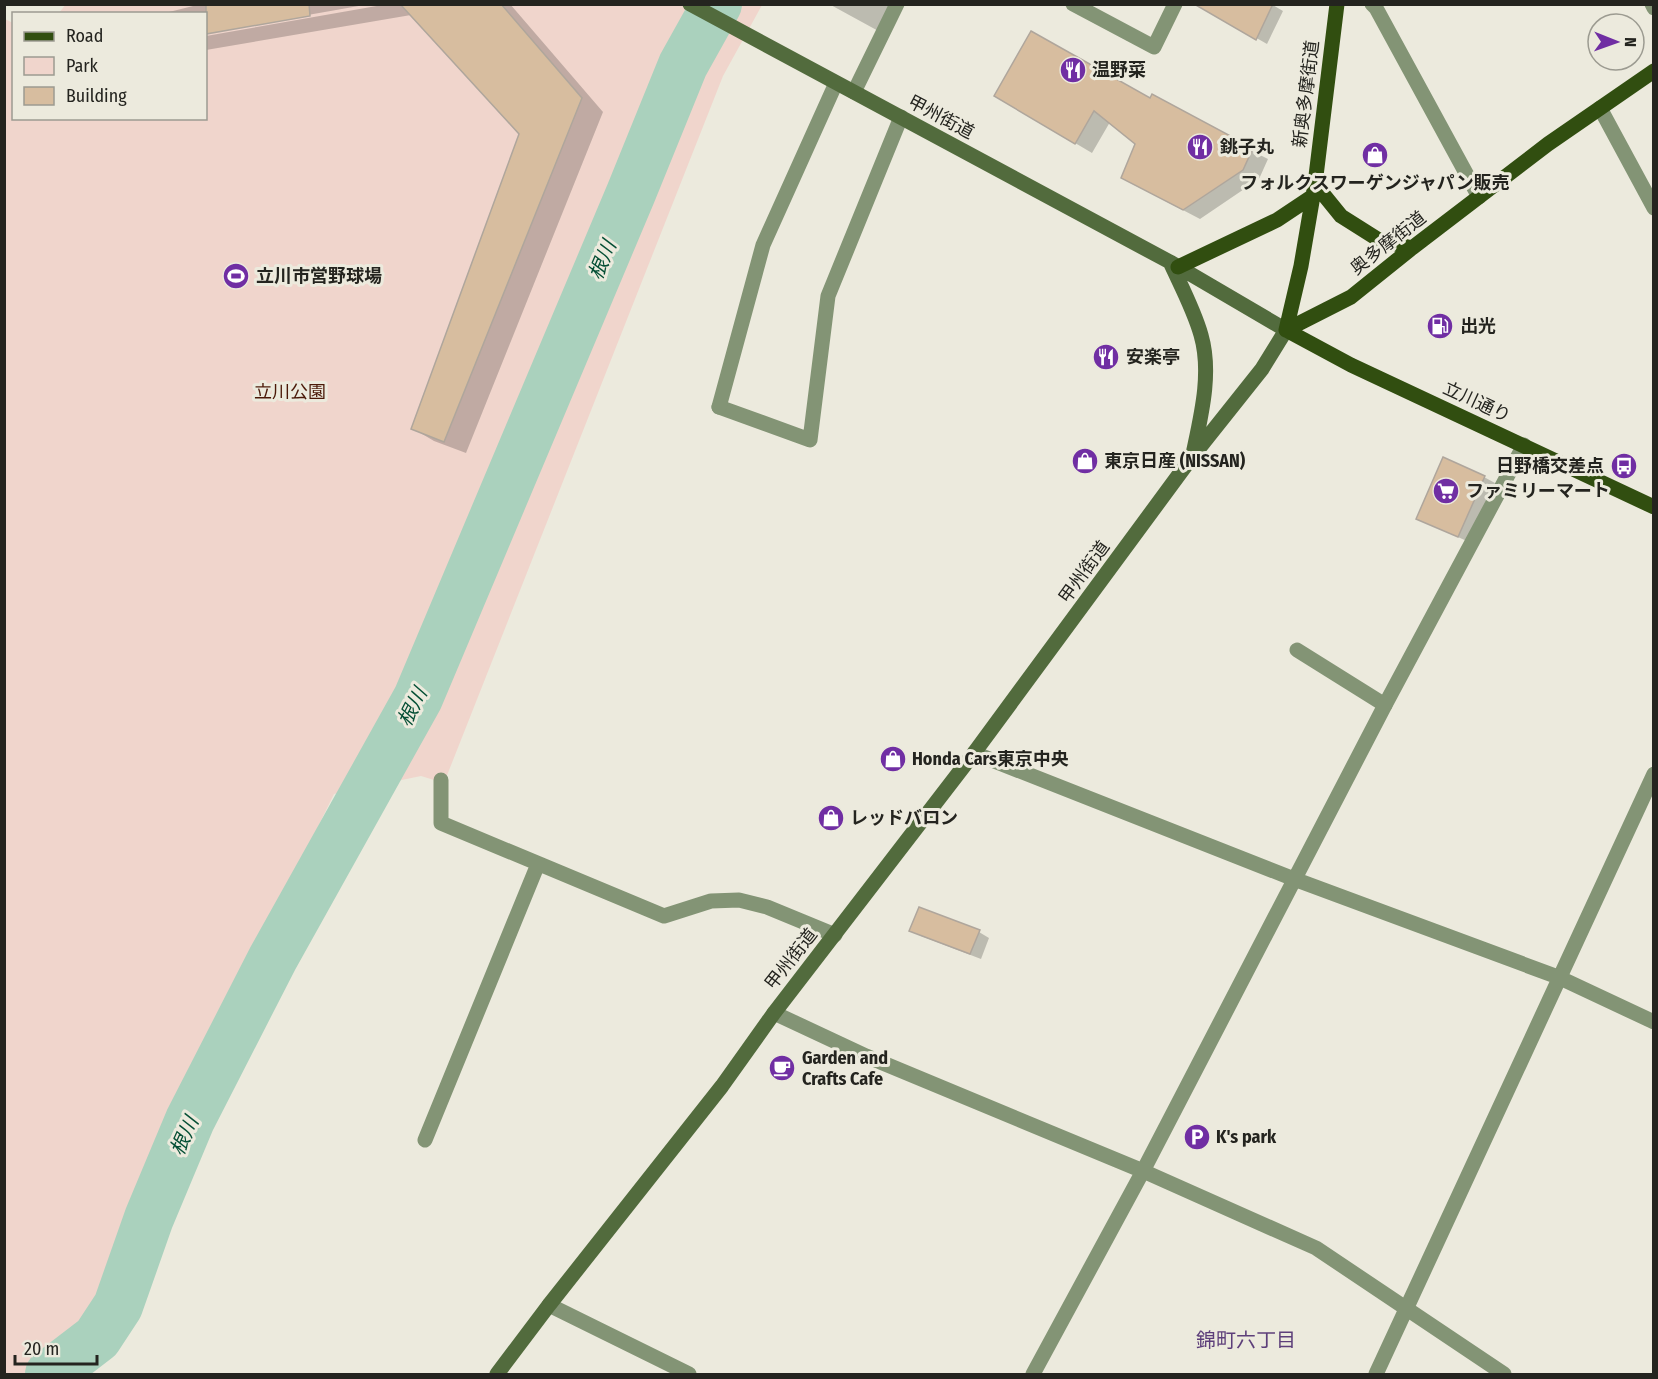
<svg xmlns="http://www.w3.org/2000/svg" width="1658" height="1379" font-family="'Fira Sans Condensed','Noto Sans JP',sans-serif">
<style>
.green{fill:#f0d5cc}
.shadow{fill:#0003}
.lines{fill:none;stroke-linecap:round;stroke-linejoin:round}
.river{stroke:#aad1bd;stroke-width:50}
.building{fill:#d7bd9f;stroke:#afa69c;stroke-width:1.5}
.service{stroke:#839475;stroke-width:15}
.minor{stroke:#839475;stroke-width:15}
.secondary{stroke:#526b3d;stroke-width:15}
.primary{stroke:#314e10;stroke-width:15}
.labels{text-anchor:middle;stroke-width:6;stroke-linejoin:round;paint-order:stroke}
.poi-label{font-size:18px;font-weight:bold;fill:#24241f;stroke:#eceadd;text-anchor:start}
.street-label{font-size:18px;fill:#24241f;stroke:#eceadd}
.park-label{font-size:18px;fill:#4b1908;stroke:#eceadd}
.water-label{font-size:20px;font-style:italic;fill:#054f35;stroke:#eceadd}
.neighbourhood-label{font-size:20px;fill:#5d3f7a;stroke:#eceadd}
</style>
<rect width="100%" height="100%" fill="#eceadd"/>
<path class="green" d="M66,4l696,1 -39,71 -279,707 -23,-7 -87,18 -147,300 -79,196 -44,58 -39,26h-20v-1355l8,4 1,95h192v-104l-147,-1z"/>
<path class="shadow" d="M201,4h169l-164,29v-19h-45z
M388,4h122l93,108 -137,341 -32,-12 -22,-13 109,-294 -110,-119 -205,35v-14z
M829,4h69l-16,29z
M1197,4h74l12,7 -16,33z
M996,96l154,4 118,59 -9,20 -59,40 -61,-32 -3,-44 -26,-21 -18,31z
M1484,477l11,6 -26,59 -40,-18z
M911,930l68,2 10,6 -8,21 -60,-23z"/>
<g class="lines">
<path class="river" d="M50,1374l47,-36 21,-32 31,-88 41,-98 83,-162 145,-260 213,-505 52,-128 34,-61"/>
</g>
<path class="building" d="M206,4h103l1,12 -104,18z
M400,4h101l81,94 -138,344 -33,-13 108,-295z
M1194,4h79l-17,36z
M1031,31l119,67 2,-4 101,54 -10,22 -60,40 -62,-32 14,-34 -41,-33 -19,33 -81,-48z
M1443,457l42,19 -27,61 -42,-18z
M919,907l61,23 -10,24 -61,-23z"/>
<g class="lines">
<path class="service" d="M1073,4l81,43 21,-43
M1372,4l4,4 103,189
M854,92l43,-88
M719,407l91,33 18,-144 73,-179
M1297,650l88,55
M441,780v43l223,93 47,-15 28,-1 28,7 68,28
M425,1140l113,-276"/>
<path class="minor" d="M1652,4l2,4
M1600,108l54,100
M719,407l44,-162 73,-162
M974,753l320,126 264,98 96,45
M774,1013l92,43 277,115 173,77 188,126
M549,1305l140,69
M1033,1374l110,-203 242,-466 139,-260
M1376,1374l278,-600"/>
<path class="secondary" d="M1170,262c11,24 24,48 31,73 11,38 0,81 -8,119
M497,1374l52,-69 173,-219 52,-73 200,-260 218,-296 70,-88 24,-39 -116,-68 -480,-258"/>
<path class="primary" d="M1315,184l26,32 38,24 33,8
M1178,267l99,-47 36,-24
M1286,330l65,-33 61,-49 136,-104 106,-73
M1286,330l65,35 303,142
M1286,330l15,-64 14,-82 22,-180"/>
</g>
<defs>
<symbol id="restaurant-disc" viewBox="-11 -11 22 22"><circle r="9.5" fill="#702ea3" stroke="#eceadd"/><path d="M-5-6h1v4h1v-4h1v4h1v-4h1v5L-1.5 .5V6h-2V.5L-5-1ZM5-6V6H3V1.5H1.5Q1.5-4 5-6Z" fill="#fff"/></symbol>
<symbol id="shop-disc" viewBox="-11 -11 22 22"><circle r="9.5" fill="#702ea3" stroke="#eceadd"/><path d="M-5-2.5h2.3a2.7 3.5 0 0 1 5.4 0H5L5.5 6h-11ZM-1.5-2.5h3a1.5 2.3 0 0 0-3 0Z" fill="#fff"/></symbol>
<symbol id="stadium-disc" viewBox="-11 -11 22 22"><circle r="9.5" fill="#702ea3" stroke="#eceadd"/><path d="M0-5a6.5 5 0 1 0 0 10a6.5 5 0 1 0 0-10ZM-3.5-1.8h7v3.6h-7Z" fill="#fff"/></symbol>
<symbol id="fuel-disc" viewBox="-11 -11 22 22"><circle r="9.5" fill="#702ea3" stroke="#eceadd"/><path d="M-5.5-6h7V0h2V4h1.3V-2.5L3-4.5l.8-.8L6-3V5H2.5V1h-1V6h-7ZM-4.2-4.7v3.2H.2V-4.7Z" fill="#fff"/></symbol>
<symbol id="bus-disc" viewBox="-11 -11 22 22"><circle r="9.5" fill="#702ea3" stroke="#eceadd"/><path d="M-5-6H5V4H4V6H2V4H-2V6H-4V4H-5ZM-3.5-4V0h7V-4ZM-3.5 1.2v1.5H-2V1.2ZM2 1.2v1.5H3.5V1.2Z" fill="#fff"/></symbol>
<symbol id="supermarket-disc" viewBox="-11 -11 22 22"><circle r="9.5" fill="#702ea3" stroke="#eceadd"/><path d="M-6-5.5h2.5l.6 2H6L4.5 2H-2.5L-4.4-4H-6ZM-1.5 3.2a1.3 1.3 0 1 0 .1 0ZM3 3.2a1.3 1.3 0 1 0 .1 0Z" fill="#fff"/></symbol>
<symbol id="cafe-disc" viewBox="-11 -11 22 22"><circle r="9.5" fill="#702ea3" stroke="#eceadd"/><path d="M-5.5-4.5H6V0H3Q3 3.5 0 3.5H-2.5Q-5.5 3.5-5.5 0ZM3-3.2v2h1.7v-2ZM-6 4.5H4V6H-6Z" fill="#fff"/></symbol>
<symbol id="parking-disc" viewBox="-11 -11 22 22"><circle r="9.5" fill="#702ea3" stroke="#eceadd"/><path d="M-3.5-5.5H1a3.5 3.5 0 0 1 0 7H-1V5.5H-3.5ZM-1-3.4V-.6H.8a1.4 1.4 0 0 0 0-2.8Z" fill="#fff"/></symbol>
</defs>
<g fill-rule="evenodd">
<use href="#restaurant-disc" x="1058" y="55" width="30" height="30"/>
<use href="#restaurant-disc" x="1185" y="132" width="30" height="30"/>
<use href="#shop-disc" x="1360" y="140" width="30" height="30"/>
<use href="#stadium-disc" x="221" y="261" width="30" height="30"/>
<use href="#fuel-disc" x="1425" y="311" width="30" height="30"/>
<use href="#restaurant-disc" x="1091" y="342" width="30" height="30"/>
<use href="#shop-disc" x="1070" y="446" width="30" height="30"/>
<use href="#bus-disc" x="1609" y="451" width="30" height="30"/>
<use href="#supermarket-disc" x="1431" y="476" width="30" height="30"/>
<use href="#shop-disc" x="878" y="744" width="30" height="30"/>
<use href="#shop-disc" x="816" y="803" width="30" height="30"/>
<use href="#cafe-disc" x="767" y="1053" width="30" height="30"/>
<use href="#parking-disc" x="1182" y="1122" width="30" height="30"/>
</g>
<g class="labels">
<g class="poi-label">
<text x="1092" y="76">温野菜</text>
<text x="1220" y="153">銚子丸</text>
<text x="1375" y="189" text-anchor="middle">フォルクスワーゲンジャパン販売</text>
<text x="256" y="282">立川市営野球場</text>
<text x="1460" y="332">出光</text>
<text x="1126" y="363">安楽亭</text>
<text x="1104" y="467">東京日産 (NISSAN)</text>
<text x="1604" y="472" text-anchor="end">日野橋交差点</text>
<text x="1466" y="497">ファミリーマート</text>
<text x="912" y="765">Honda Cars東京中央</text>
<text x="850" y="824">レッドバロン</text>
<text x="802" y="1064">Garden and<tspan x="802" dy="21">Crafts Cafe</tspan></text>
<text x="1216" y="1143">K's park</text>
</g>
<g class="street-label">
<text transform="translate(1306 94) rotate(-83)" y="6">新奥多摩街道</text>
<text transform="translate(941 117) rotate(28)" y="6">甲州街道</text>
<text transform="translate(1388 243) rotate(-38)" y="6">奥多摩街道</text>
<text transform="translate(1477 402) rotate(25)" y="6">立川通り</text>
<text transform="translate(1084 572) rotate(-54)" y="6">甲州街道</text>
<text transform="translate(791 959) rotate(-52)" y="6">甲州街道</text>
</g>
<g class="park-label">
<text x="290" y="398">立川公園</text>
</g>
<g class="water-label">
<text transform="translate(602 260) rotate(-67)" y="7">根川</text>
<text transform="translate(412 707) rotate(-63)" y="7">根川</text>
<text transform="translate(184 1136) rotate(-66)" y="7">根川</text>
</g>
<g class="neighbourhood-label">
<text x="1246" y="1347">錦町六丁目</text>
</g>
</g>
<rect width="1658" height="1379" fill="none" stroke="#24241f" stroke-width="12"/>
<rect x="12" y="12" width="195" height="108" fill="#eceadd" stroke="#9c9b91" stroke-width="1.5"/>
<rect x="24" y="32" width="30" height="9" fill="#314e10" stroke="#9c9b91" stroke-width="1.5"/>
<text x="66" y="42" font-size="18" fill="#24241f">Road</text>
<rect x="24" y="57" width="30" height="18" fill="#f0d5cc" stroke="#9c9b91" stroke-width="1.5"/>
<text x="66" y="72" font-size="18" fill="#24241f">Park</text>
<rect x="24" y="87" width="30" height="18" fill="#d7bd9f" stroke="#9c9b91" stroke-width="1.5"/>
<text x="66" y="102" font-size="18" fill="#24241f">Building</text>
<g transform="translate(1616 42) rotate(91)"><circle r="28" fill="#eceadd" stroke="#9c9b91" stroke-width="1.5"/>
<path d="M0-4.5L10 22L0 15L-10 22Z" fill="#702ea3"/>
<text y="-9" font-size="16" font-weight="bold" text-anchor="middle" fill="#24241f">N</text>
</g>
<path d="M15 1355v9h82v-9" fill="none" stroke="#24241f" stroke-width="3"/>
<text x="24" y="1355" font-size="18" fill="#24241f" stroke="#eceadd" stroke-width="4.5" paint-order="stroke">20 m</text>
</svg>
